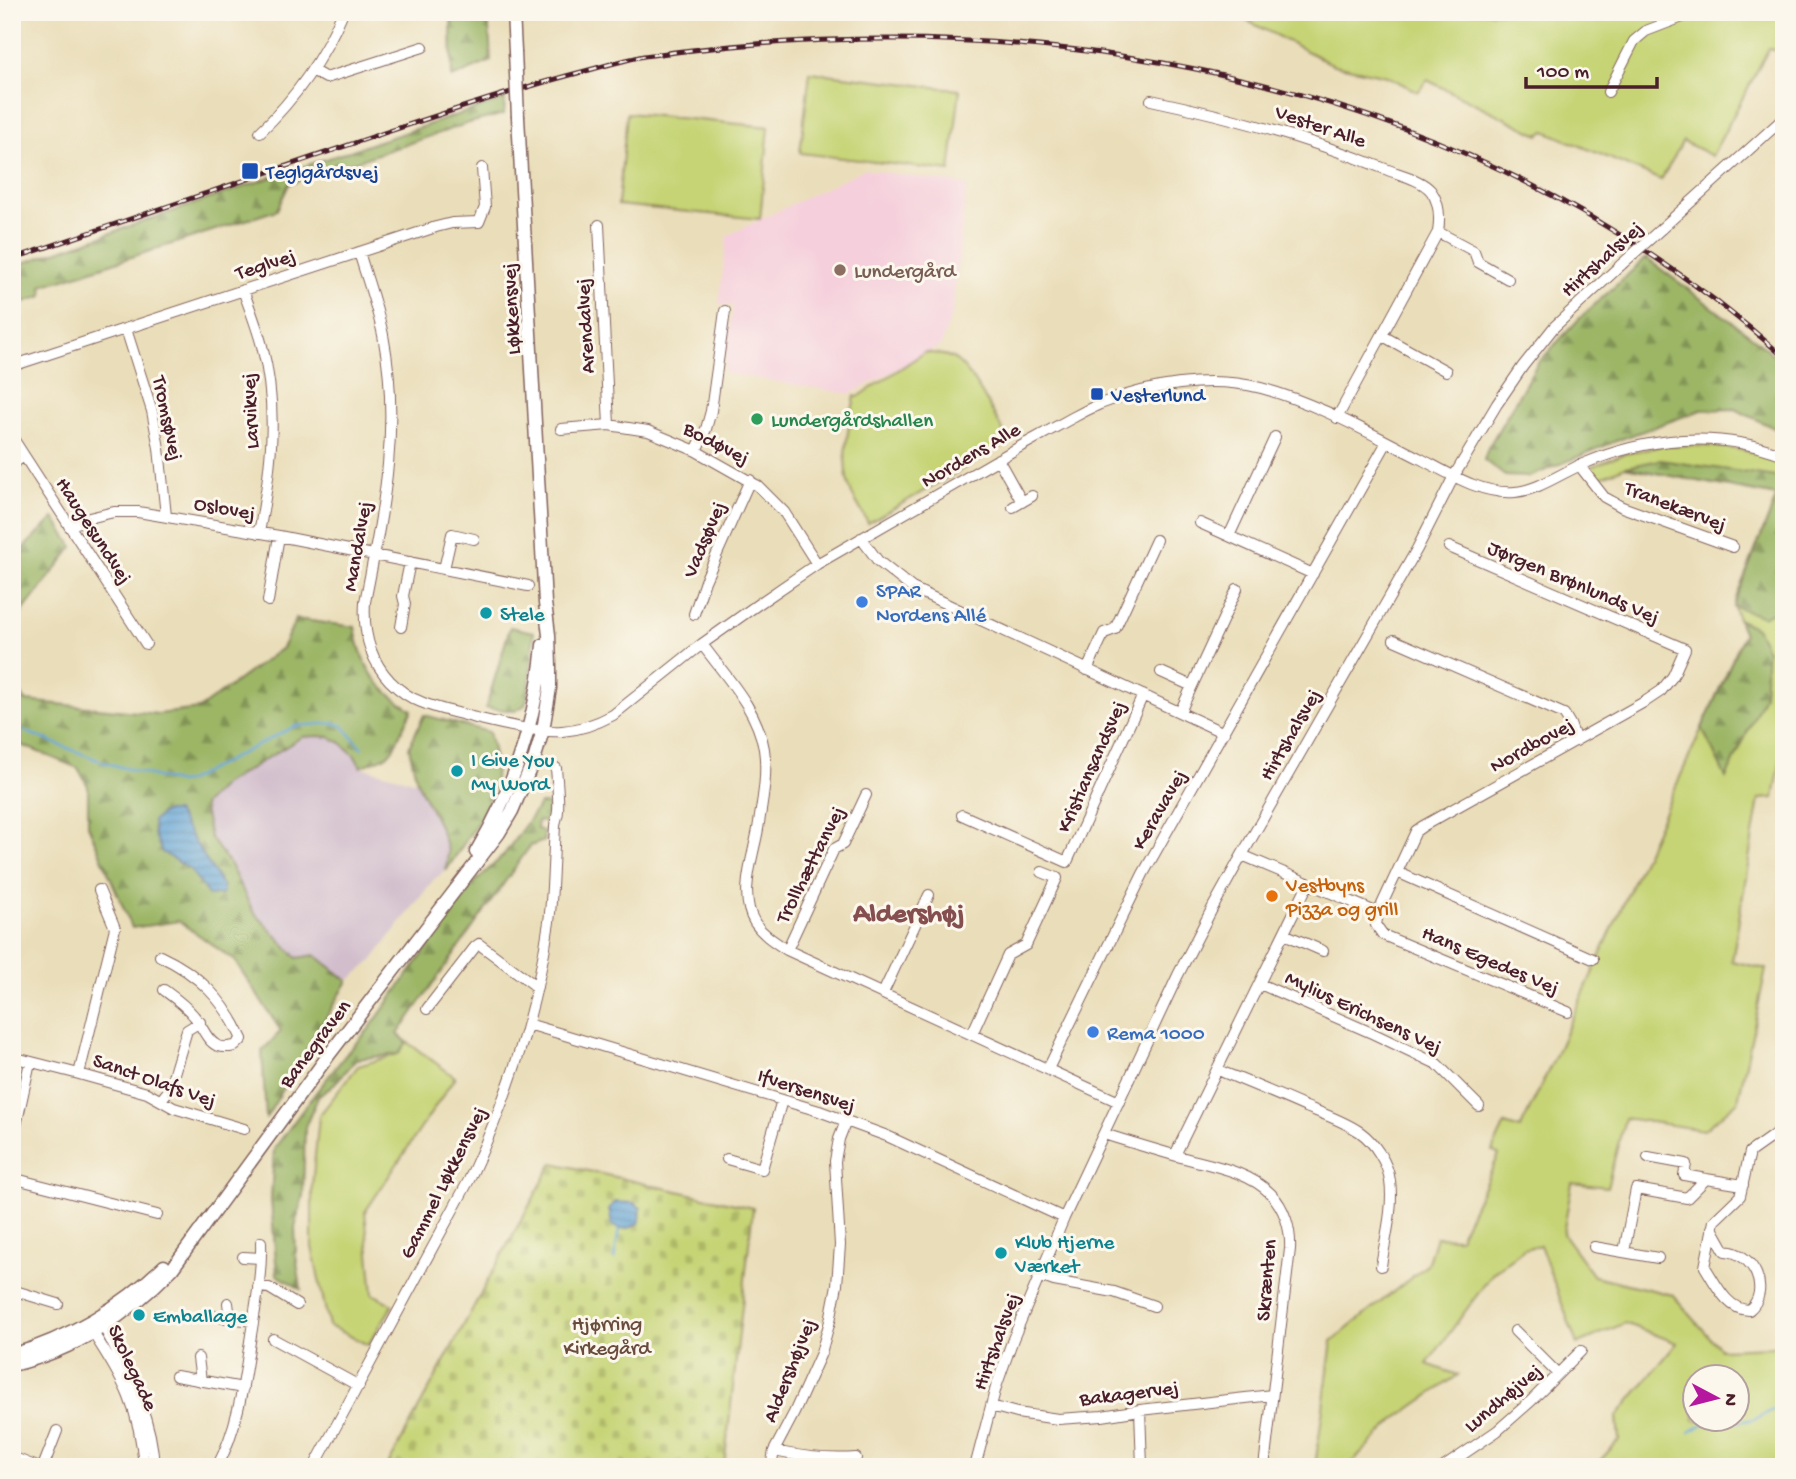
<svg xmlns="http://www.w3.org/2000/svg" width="1796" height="1479" font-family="'Gochi Hand',sans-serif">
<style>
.built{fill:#f5cfdc}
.industrial{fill:#d1bdcc}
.green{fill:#c6d475;stroke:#887a50;stroke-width:2;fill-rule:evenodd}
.forest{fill:url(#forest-firs);stroke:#736a48;stroke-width:2}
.cemetery{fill:url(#cemetery-stones);stroke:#887a50;stroke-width:2}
.water{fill:url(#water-rules);stroke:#556180;stroke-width:2}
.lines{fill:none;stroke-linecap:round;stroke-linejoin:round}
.stream{stroke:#60a3d4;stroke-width:2.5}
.minor-casing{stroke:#82625d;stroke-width:12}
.major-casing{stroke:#82625d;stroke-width:15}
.minor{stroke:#fff;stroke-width:10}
.major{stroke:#fff;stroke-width:12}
.rail-casing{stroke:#4a1f2b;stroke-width:5}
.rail{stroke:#fbf7ec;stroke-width:2.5;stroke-dasharray:8;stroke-linecap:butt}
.minor-bridge-casing{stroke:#82625d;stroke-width:12;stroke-linecap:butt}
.major-bridge-casing{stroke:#82625d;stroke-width:15;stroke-linecap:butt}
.minor-bridge{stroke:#fff;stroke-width:10}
.major-bridge{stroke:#fff;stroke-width:12}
.transit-dot{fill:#1a4fb4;stroke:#fbf7ec;stroke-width:2.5}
.education-dot{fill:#8d6e63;stroke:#fbf7ec;stroke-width:2.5}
.leisure-dot{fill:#2e9e5b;stroke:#fbf7ec;stroke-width:2.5}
.shop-dot{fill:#3f7fe0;stroke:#fbf7ec;stroke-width:2.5}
.culture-dot{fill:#0f9aa8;stroke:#fbf7ec;stroke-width:2.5}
.food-dot{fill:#e8710a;stroke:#fbf7ec;stroke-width:2.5}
.labels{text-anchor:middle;stroke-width:6;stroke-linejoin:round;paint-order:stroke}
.street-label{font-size:21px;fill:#4a1f2b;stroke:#fbf7ec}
.transit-label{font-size:21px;fill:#164399;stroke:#fbf7ec;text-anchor:start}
.education-label{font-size:21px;fill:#785e54;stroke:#fbf7ec;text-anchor:start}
.leisure-label{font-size:21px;fill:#27864d;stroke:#fbf7ec;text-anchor:start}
.shop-label{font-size:21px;fill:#366cbe;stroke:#fbf7ec;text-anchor:start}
.culture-label{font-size:21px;fill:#0d838f;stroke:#fbf7ec;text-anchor:start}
.food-label{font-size:21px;fill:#c56008;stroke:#fbf7ec;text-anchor:start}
.park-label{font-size:21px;fill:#694c3e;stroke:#fbf7ec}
.district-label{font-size:28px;font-weight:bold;fill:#854e4f;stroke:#fbf7ec}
</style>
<defs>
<pattern id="forest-firs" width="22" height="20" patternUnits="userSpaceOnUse" patternTransform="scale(1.75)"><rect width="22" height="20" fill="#9cb666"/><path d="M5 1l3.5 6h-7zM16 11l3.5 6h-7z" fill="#819354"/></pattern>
<pattern id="cemetery-stones" width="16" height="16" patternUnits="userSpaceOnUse" patternTransform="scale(1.75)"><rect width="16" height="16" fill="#c6d475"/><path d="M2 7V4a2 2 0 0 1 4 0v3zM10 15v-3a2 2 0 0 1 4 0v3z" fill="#acb665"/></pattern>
<pattern id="water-rules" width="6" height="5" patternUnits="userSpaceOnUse" patternTransform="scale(1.75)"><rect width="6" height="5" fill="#60a3d4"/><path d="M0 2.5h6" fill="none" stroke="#5184ac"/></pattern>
</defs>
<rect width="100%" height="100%" fill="#fbf7ec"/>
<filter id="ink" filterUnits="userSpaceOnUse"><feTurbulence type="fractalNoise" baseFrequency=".0143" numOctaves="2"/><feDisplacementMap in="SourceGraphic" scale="14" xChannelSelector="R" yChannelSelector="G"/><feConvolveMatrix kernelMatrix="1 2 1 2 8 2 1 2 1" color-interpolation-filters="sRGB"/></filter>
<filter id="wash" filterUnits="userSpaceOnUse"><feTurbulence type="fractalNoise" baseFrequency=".00686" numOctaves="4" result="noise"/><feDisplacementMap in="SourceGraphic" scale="28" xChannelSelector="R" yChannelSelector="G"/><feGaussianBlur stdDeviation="1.57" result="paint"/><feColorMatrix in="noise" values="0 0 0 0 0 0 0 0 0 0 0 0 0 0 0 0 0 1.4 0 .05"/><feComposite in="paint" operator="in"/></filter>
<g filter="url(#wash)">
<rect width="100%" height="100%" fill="#eadeba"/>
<path class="built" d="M864,169l103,16 -15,128 -11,32 -91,49 -126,-21 9,-67 -14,-2 8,-68z"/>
<path class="industrial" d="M318,736l11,1 11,5 14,13 7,12 56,15 22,44 9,25 -2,20 -12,8 -63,83 -23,19 -33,-26 -18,3 -44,-47 -24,-48 -19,-26 -8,-32 21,-20 79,-48z"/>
<path class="green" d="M1230,12h554v42l-15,-6 -57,108 -29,-15 -22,39 -116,-49 -6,4 -112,-55 -9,12 -31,-16 -53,-11z
M810,72l150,18 -10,81 -150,-18z
M627,113l142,14 -9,92 -142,-14z
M925,352c10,2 24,2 32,9 17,13 41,61 52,81l-141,81c-5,-10 -11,-19 -16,-29 -14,-31 -3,-66 3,-98l3,1z
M1666,445c40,0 80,2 118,16v281l-10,56 -15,1 -27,162 34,8 -28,132 -34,29 -79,-12 -18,69 -35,-4 -9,51 31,42 79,19 47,54 52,-2 12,-5v125h-190l25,-27 -2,-24 60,-73 -52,-20 -48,21 -37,-99 -16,4 -31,24 -66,91 31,11 -64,45 -46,47h-33l17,-126 95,-76 9,-28 23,1 40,-83 -7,-4 13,-27 15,5 33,-68 191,-427 -11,-28 44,-110 -152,-29 -29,12 -8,-11 36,-14zM1694,1378h42v42h-42z
M407,1042l48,35 -90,135 8,82 20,11 -25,40 -39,-19 -17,-79v-61l7,-70 39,-50 40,-12z"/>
<path class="forest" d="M451,12h37l3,49 -39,17z
M505,99l-1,15 -35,9 -180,61 -12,26 -235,76 1,10 -31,10v-39l260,-90z
M1646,258l109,81 29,25v69l-49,-24 -34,1 -80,29 -92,38 -24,-1 -21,-16 4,-12 49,-84 43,-46z
M1660,460l124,18v117l-2,11 -19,11 -30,-11 44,-110 -152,-29z
M54,518l19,29 -61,78v-66z
M296,619l59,8c7,41 22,62 57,83l-19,39 -6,7 -26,11 -7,-12 -14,-13 -11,-5 -11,-1 -16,1 -79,48 -20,20 7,32 19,26 24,48 44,47 18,-3 33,26 -82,137 -4,-67 19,-20 -46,-70 -56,-40 -47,7 -44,-103v-39l-10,-18 -59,-24 -7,-5v-60l14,22 132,13 41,-5 83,-61z
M1738,619l18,9 11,22 -3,46 -38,82 -24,-50 42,-94z
M510,627l24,5 -5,58 -4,15 -10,6 -29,-3z
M424,715l65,17c4,17 9,34 5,53 -4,23 -35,65 -48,86l2,-20 -9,-25 -22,-44 -8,-35z
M540,804h6l8,10 -4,8 -12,-1 -1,8 6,2 1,10 -14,5 -132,188 9,8 -9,12 -41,5 -22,24 -17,14 -13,30 -2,68 -8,33 1,28 5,33 -24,-14 -6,-75 3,-51 36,-49 38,-48 21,-23 106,-147 28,-26z"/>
<path class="cemetery" d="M553,1163l200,45 -29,259h-337l111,-205z"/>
<path class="water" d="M164,812h12l47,75v7l-14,2 -19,-27 -28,-17 -8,-18 -1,-13z
M615,1202l19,1 7,5 -1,14c-9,7 -19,10 -28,3l-3,-16z"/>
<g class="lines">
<path class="stream" d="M14,727l89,35 76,21 7,-1 109,-56 39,-3 9,3 19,22
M614,1259l5,-29
M1716,1420c33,4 39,0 68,-16
M1690,1432l20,-12"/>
</g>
</g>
<g filter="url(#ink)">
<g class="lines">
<defs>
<path id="minor" d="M312,70l14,8 97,-31
M1608,92l26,-51 12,-10 39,-15 4,-4
M1151,100c81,17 160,39 237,70 13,5 34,10 43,21 9,12 9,28 7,41l-101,186
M260,132c37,-35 63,-73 83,-120
M599,225l10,200
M1661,229l123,-111
M1438,232l36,19 4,11 30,17
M359,252c8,27 18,54 24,83 18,93 0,176 -18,267 -2,30 4,57 25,79 9,9 20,17 31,21 16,7 34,10 51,15 25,6 65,16 90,14 17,-1 36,-8 51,-16l89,-71 55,-39 60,-41 206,-119 49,-27c9,-5 19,-10 28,-14 49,-19 110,-29 161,-16 56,15 108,45 160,71 27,14 61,36 94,33 24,-2 46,-19 68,-28 64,-27 134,-34 201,-9
M243,290c7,19 14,37 19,56 17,64 9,123 -3,187
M126,329l26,82 7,37 7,68
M1383,336l63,35
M12,366l424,-139 16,-4 27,-1 6,-15 -3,-39
M561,429l48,-4 39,6 48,20 62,35 26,26 33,52
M12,437l134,207
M696,451l10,-22 5,-18 14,-100
M998,459l24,43
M12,464l12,-8
M1579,465l25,32 18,10 111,40
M1013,507l19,-11
M1200,523l113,51
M69,526l20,-8 25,-6h24l141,24 249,50
M1229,536l46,-99
M861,538l17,23 34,27 312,145
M444,569l8,-35 22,5
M268,601l11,-65
M694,614l11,-33 45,-101
M401,627l4,-23 -2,-8 7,-34
M1394,640l170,74 6,10 6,17
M702,644c24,33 55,64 62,105 4,26 -2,54 -6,80 -5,29 -20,67 -3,94 8,12 20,19 32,27l332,152
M1087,670l17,-37 11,-4 41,-89
M1161,672l31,14
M1180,712l57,-123
M962,815l105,47 76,-167
M1242,855l136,58 38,-82 7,-5 223,-125 15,-10 12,-15 12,-27 -236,-102
M1397,872l196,87
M1378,913l-2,12 7,10 185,77
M1284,934l39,17
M787,950l47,-101 9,-5 23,-49
M160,956c39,18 64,44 82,83l-7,7c-5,1 -12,2 -17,0 -12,-5 -16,-21 -24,-30 -9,-11 -19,-18 -30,-26
M1260,984l114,50 63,30 42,42
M883,993l46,-98
M427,1009l48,-62 4,-3 58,43
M528,1024l291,87 68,25 177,82
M972,1034l36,-79 18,-10 31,-67 -15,-6
M12,1057l67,17 68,19 27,15 70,21
M1048,1069l95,-195 244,-432
M1218,1070c29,12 59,24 88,37 18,7 38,14 54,25 14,10 28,31 30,49 4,27 -5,58 -9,85
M79,1074l36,-146 -16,-38
M161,1100l8,-10 18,-60 13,-8
M1104,1134c25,8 49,15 73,22 31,9 71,14 94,38 14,14 20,36 19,55l-26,218
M12,1144l18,-82
M1175,1155l133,-271
M1648,1157l38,7 -2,11 22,4
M727,1159l35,10 20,-69
M12,1178l145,37
M1712,1228l13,23c28,1 47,40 24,59 -22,0 -33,-26 -44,-43l9,-46 26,-25 10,-44 34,-24
M1594,1247l64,11
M1624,1252l12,-63 51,9 19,-19 37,6
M243,1257l18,1
M1040,1276l14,5 60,11 40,14
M258,1287l11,1 28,17
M12,1290l46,14
M228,1303l2,15
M211,1316l42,5
M99,1324l5,3c23,45 48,88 50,140
M93,1327v6c31,47 47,76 51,134
M1515,1331l43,43
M273,1339l86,47
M198,1358l3,23
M176,1376l67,12
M991,1406l26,7 41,6 44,-3 38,-6 132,-15
M1140,1410l2,57
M774,1451c28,6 54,9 82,7
M12,1457l25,10
M43,1467l14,-36
M217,1467c22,-41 27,-87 34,-132 5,-31 11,-62 10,-93
M314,1467l155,-287c39,-82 67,-168 80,-258 4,-32 4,-64 6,-96 0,-5 3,-10 3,-15 1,-14 -1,-29 -2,-43
M771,1467l3,-16 20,-38 27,-60 9,-32 7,-36 3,-40 -5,-84 4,-22 7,-18
M975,1467l21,-80 17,-48 51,-121 114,-243 35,-68 29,-52 175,-306 37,-73 43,-72 26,-38 31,-39 68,-63
M1444,1467l53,-36 34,-30 50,-50"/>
<path id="major" d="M513,12l2,40
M476,852c39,-64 60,-133 67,-207
M12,1355c56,-16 111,-49 152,-89
M12,1365c65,-15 115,-50 160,-96l156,-213 171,-223 13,-22 23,-54 8,-27 7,-42v-21l-1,-32 -4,-32 -27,-486"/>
</defs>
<use href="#minor" class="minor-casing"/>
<use href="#major" class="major-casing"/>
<use href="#minor" class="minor"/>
<use href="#major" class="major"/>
<defs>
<path id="rail" d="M12,259c120,-41 240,-81 360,-122 72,-24 143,-48 217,-67 18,-5 36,-10 55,-14 410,-56 826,23 1140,301"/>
</defs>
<use href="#rail" class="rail-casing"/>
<use href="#rail" class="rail"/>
<defs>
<path id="minor-bridge" d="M1622,264l39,-35"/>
<path id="major-bridge" d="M515,52l3,65"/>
</defs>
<use href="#minor-bridge" class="minor-bridge-casing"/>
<use href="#major-bridge" class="major-bridge-casing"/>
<use href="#minor-bridge" class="minor-bridge"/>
<use href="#major-bridge" class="major-bridge"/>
</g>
</g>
<g class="transit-dot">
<rect x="241" y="162" width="18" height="18" rx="3.5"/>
<rect x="1090" y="387" width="14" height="14" rx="3.5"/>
</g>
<circle class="education-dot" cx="840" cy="270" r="7"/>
<circle class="leisure-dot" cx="757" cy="419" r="7"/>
<g class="shop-dot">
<circle cx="862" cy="602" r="7"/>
<circle cx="1093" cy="1032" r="7"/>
</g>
<g class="culture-dot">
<circle cx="486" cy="613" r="7"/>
<circle cx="457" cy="771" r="7"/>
<circle cx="1001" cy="1253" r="7"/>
<circle cx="139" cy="1315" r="7"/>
</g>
<circle class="food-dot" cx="1272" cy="896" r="7"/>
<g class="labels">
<g class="street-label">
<text transform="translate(1321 125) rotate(19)" y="7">Vester Alle</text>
<text transform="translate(1601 258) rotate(-42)" y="7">Hirtshalsvej</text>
<text transform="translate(265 263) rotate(-18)" y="7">Teglvej</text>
<text transform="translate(510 309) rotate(-93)" y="7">Løkkensvej</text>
<text transform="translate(584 326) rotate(-93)" y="7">Arendalvej</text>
<text transform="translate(249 411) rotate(-93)" y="7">Larvikvej</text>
<text transform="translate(169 418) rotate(78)" y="7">Tromsøvej</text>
<text transform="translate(717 442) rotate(27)" y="7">Bodøvej</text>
<text transform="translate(970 454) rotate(-30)" y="7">Nordens Alle</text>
<text transform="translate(1676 505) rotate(21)" y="7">Tranekærvej</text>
<text transform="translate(225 507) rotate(10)" y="7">Oslovej</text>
<text transform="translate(95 530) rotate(57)" y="7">Haugesundvej</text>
<text transform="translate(703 539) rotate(-67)" y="7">Vadsøvej</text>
<text transform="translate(356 546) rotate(-80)" y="7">Mandalvej</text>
<text transform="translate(1574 581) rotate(23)" y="7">Jørgen Brønlunds Vej</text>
<text transform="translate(1289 734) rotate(-60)" y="7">Hirtshalsvej</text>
<text transform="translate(1531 744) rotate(-29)" y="7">Nordbovej</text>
<text transform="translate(1090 766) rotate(-66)" y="7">Kristiansandsvej</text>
<text transform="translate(1158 809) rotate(-60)" y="7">Keravavej</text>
<text transform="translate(809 864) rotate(-63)" y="7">Trollhættanvej</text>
<text transform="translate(1491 959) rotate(23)" y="7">Hans Egedes Vej</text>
<text transform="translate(1364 1011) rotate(25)" y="7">Mylius Erichsens Vej</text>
<text transform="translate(314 1043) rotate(-53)" y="7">Banegraven</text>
<text transform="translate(155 1079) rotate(19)" y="7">Sanct Olafs Vej</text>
<text transform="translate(807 1089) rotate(18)" y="7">Ifversensvej</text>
<text transform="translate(442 1182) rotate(-63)" y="7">Gammel Løkkensvej</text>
<text transform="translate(1265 1280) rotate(-85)" y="7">Skrænten</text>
<text transform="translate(995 1341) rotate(-70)" y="7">Hirtshalsvej</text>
<text transform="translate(134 1367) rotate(65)" y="7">Skolegade</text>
<text transform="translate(788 1370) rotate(-68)" y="7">Aldershøjvej</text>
<text transform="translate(1129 1392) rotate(-7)" y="7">Bakagervej</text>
<text transform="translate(1502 1397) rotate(-40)" y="7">Lundhøjvej</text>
</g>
<g class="transit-label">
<text x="266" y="178">Teglgårdsvej</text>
<text x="1111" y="401">Vesterlund</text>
</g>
<g class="education-label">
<text x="854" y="277">Lundergård</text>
</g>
<g class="leisure-label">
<text x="771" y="426">Lundergårdshallen</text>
</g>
<g class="shop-label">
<text x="876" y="597">SPAR<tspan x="876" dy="24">Nordens Allé</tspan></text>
<text x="1107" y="1039">Rema 1000</text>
</g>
<g class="culture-label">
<text x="500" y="620">Stele</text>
<text x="471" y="766">I Give You<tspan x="471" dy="24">My Word</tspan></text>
<text x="1015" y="1248">Klub Hjerne<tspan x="1015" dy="24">Værket</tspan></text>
<text x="153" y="1322">Emballage</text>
</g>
<g class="food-label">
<text x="1286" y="891">Vestbyns<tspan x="1286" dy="24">Pizza og grill</tspan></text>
</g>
<g class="park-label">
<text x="607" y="1330">Hjørring<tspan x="607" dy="24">Kirkegård</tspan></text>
</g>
<g class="district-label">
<text x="909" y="921">Aldershøj</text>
</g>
</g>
<rect width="1796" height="1479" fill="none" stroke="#fbf7ec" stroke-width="42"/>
<g transform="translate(1716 1398) rotate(97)"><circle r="33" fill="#fbf7ec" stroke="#b4a19f" stroke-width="2"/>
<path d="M0-5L12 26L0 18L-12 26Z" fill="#b5179e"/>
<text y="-10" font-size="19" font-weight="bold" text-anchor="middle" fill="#4a1f2b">N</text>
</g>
<path d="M1526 77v10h131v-10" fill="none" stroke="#4a1f2b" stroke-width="3.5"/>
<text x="1537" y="77" font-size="21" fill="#4a1f2b" stroke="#fbf7ec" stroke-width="5" paint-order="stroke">100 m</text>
</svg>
